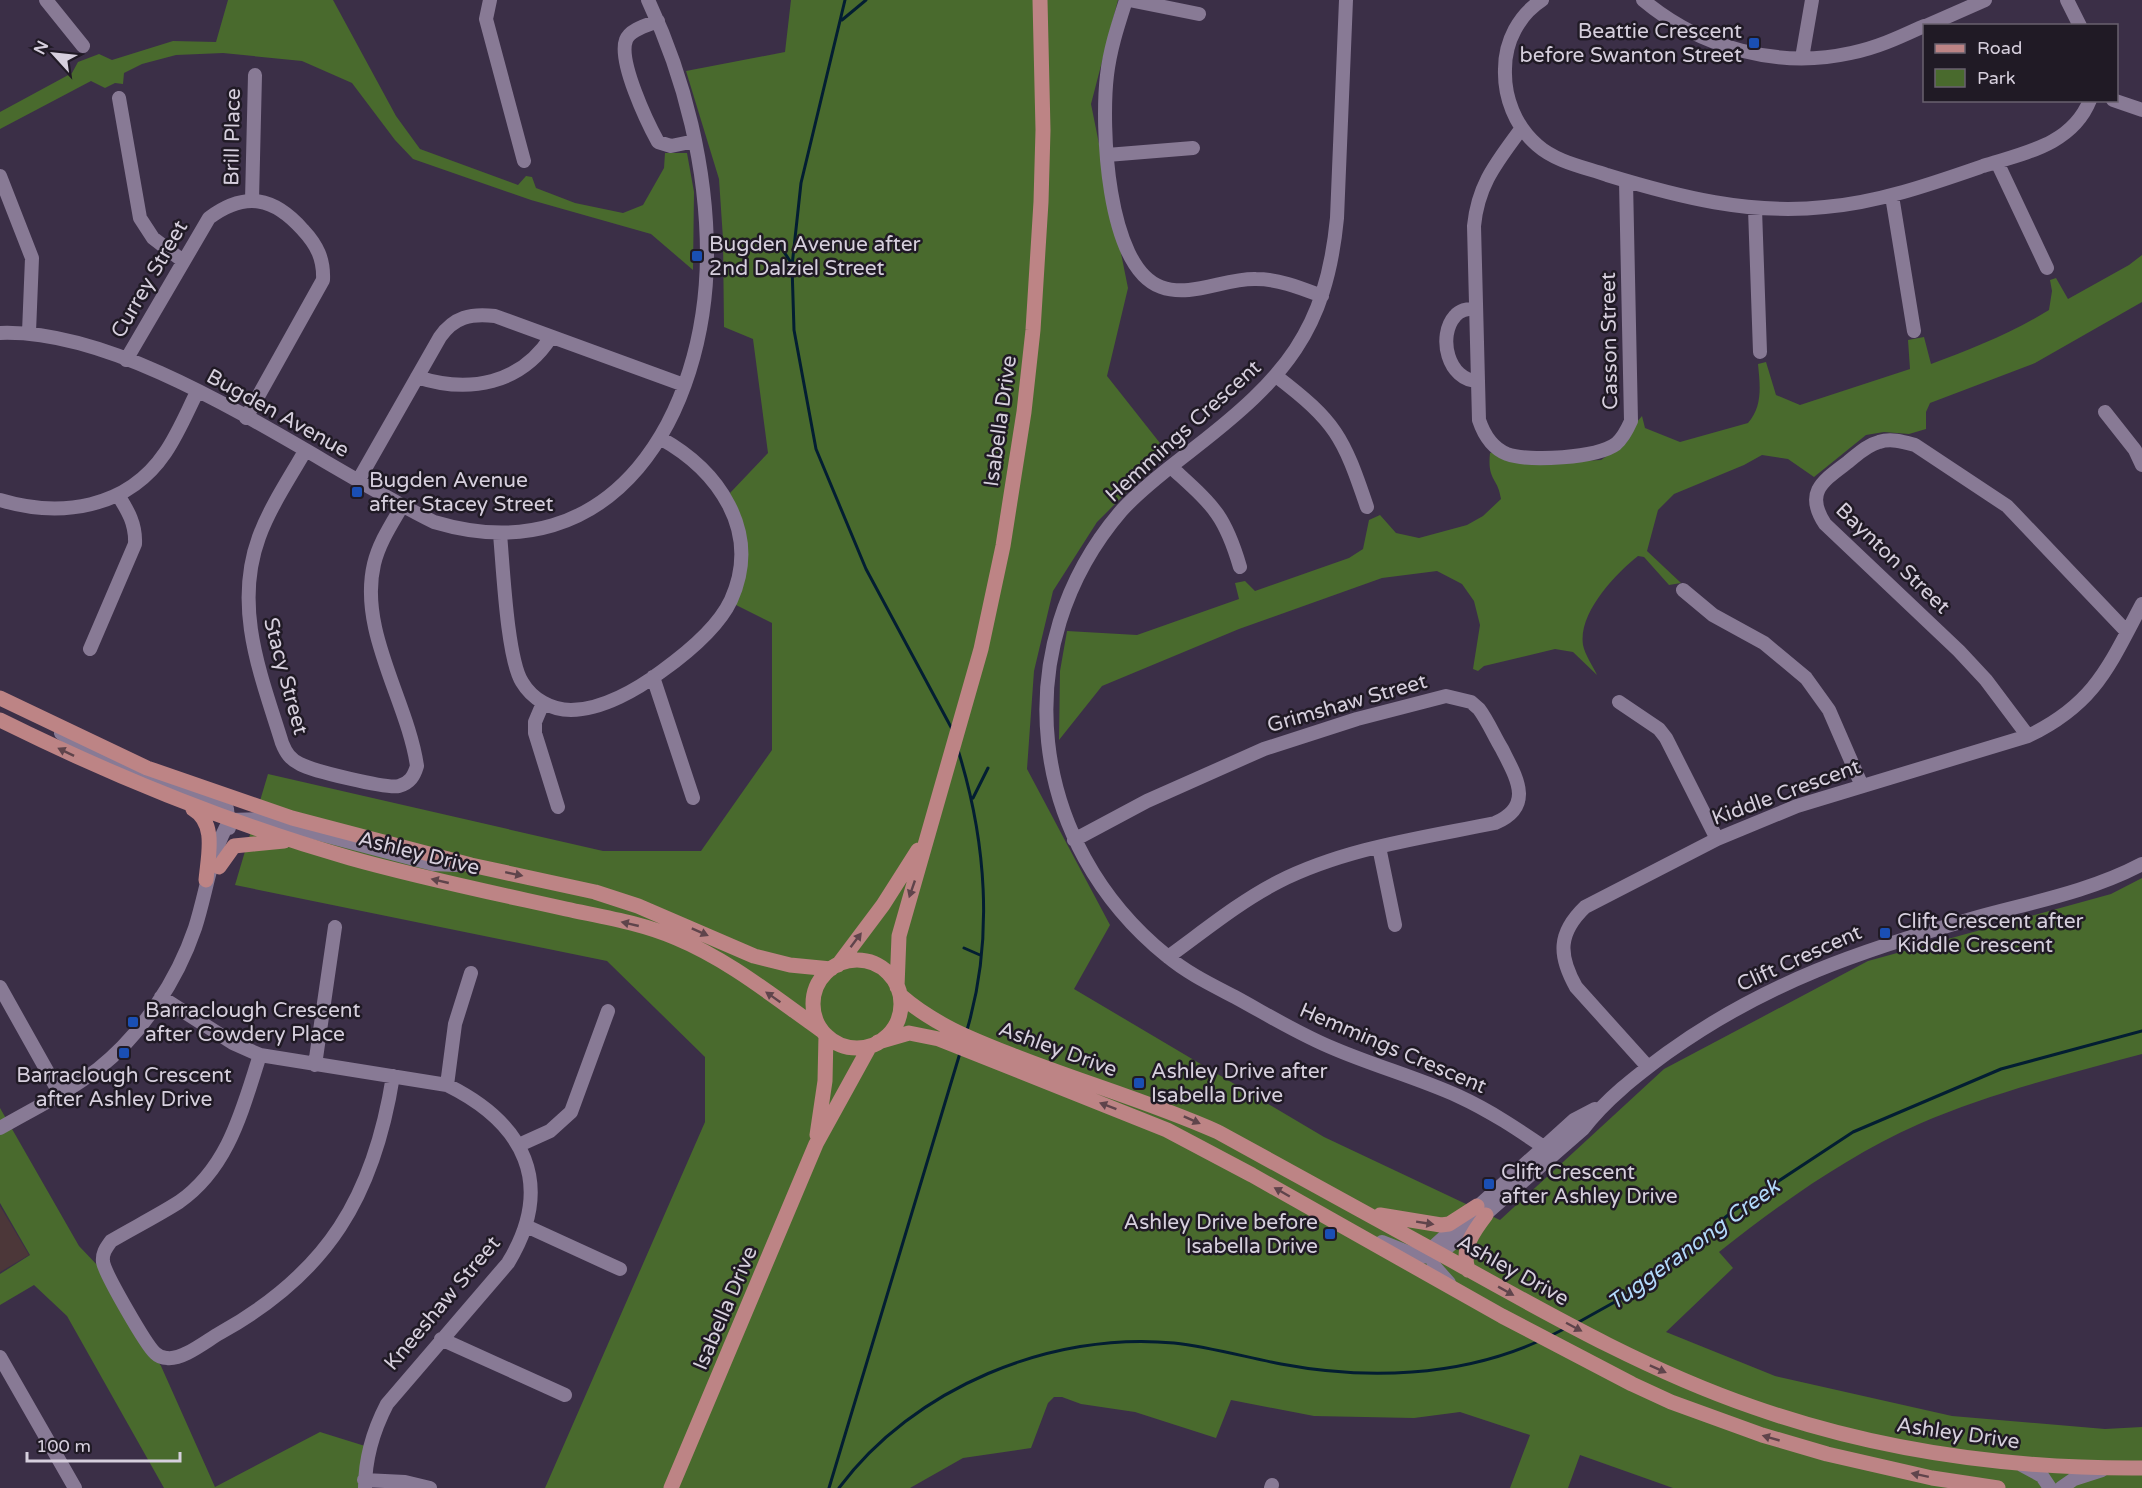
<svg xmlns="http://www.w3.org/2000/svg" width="2142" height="1488" font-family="'Varela Round',sans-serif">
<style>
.commercial{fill:#4c3739}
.green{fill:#496a2d}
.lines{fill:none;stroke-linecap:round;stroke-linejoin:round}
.stream{stroke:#031e32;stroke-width:3}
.minor{stroke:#887a95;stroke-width:14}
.major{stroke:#bd8485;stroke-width:15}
.oneway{fill:#5f444b}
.transit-dot{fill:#1a4fb4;stroke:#201a25;stroke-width:2}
.labels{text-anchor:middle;stroke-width:5;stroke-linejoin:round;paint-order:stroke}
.poi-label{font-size:21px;fill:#d6cfdd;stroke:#201a25;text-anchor:start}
.street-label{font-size:21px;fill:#d6cfdd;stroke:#201a25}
.water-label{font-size:22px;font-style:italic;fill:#b2d9fb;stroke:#201a25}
</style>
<rect width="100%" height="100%" fill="#3b2f47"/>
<path class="commercial" d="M0,1206l29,49 -29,17z"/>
<path class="green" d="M228,0h105l63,116 24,33 98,36 8,-9 6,1 4,11 39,15 48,10 20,-8 21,-37 1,-15h22l7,39 -1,78 -42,-36 -120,-34 -118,-41 -18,-19 -43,-57 -50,-22 -79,-8 -47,2 -34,9 -18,9 -1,11 -8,-1 -10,5 -14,-7 -91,48v-17l72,-39 6,-11 21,-8 13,6 61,-19 43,1z
M791,0h327l-27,104 37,184 -21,88 60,76 -70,70 -44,69 -19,80 -7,98 83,156 -36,64 250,148 176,83 164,-151 204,-108 243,-67 31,-16v176c-75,20 -151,39 -223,70 -72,32 -138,79 -200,128l14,16 -67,64 109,44 177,40 153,13 37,-2v61h-469l-93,-33 -12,33h-58l20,-53 -70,-23 -46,6 -100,-2 -83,-16 -15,38 -81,-26 -54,-8 -19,-7h-8l-6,6 -17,45 -68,10 -53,30h-365l160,-366v-65l-98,-96 -372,-76 33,-111 335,77h98l71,-101v-127l-40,-20 9,-80 -11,-30 38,-40 -15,-114 -29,-12 -1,-88 -4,-60 -33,-108 99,-19z
M2142,255v47l-107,61 -105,40 -4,9v17l-17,5 -25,-2 -18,3 -52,42 -26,-18 -26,-4 -18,10 -70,29 -16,16 -11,41 34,32 -12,2 -25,-28 -6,-1c-22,17 -60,57 -55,89 2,10 10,21 14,30l-24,-23 -18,-3 -71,17 -6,5 -5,-2 7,-44 -6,-24 -12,-17 -25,-13 -55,7 -143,51 -137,57 -43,54 1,-69 7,-40 70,4 102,-36 -4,-16 10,-2 10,10 94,-33 14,-9 6,-29 11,-5 16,18 23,5 48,-13 16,-9 18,-17c-3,-22 -14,-18 -11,-46l3,-1 29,12 79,-4 25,-17 10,-20 6,-7 3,12 35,14 68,-19c15,-17 12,-38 10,-59l8,-2 10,33 24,10 110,-36 -2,-29 16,-3 7,27c41,-15 81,-31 118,-54l3,-19 -2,-11 6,-2 12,21 61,-34z
M0,1108l79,138 20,21 62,99 54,121 105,-55 45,14 2,42h-203l-97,-172 -33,-31 -34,20v-31l30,-19 -30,-52z"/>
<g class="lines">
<path class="stream" d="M845,0l-44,183 -9,83 2,64 22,119 50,120 86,160
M842,20l24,-20
M778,243l14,21
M958,750c28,90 36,188 9,280
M973,798l15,-30
M964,948l16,7
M1577,1323l61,-34 95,-78 120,-79 148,-63 141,-38
M1550,1336l16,-8
M829,1488l131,-435
M839,1488c74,-100 212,-157 335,-145 36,4 71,14 107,21 85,16 178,13 258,-23"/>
<path class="minor" d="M46,0l37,46
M490,0l-4,19 38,142
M1126,0c-8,25 -16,49 -19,75 -6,50 -1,192 54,212 30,11 64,-9 95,-8 23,0 45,9 66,17
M1129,0l70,14
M1346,0l-9,218c-11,114 -53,160 -140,228 -25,20 -53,40 -75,64 -118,137 -94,334 45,446 20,17 45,29 68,41 33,18 65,38 100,52 40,17 83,29 123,47 35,16 65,37 96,58
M1542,0c-23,15 -37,41 -37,69 -1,28 10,57 32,76 19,17 47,22 70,30 72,22 142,40 218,32 55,-5 106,-23 158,-41 41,-13 89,-21 107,-66
M1643,0c57,48 135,69 208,53 26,-5 49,-16 73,-27
M2067,0l13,26
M658,21c-10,4 -28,8 -32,19 -8,21 21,82 32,102l13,4 24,-5
M1926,26l59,-26
M1802,58l10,-58
M119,98l21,120 13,20 30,23
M2113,100l29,10
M1521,129c-24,33 -43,55 -47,97l5,194c5,15 13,28 28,34 22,8 90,4 109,-10 7,-6 11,-14 15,-23l-5,-240
M1107,155l86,-7
M1997,162l50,106
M0,176l32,82 -3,74
M1892,196l22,135
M252,200l3,-125
M1755,209l5,143
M1476,308c-7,1 -15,1 -21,8 -18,20 -7,65 23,65
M0,333c135,-5 312,129 434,189 181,54 272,-109 273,-267 0,-87 -22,-177 -59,-255
M126,360l83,-142c36,-27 65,-21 94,12 14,15 21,29 20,50l-77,138
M1276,376c60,46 67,60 91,131
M417,377c52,17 104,7 134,-40
M2105,412l30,38 7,15
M305,451c-16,28 -35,56 -46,86 -26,71 2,138 23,206 4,10 8,16 18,21 13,7 87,25 99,22 11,-3 15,-10 18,-20 -9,-64 -59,-135 -43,-202 5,-21 17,-39 28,-58
M1171,467c40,37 53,45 69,100
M358,481l82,-144c14,-20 31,-24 55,-21l189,69
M0,500c60,18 127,9 165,-47 13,-19 22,-41 32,-61
M500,534c3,32 7,124 22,148 10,17 29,28 49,28 31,0 67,-21 91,-39 25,-18 56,-43 69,-71 31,-69 -13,-130 -71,-162
M1683,590l30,25 51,28 42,35 23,32 33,76
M90,649l45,-105c1,-20 -7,-33 -17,-49
M653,677l40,121
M1619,702l40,27 7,9 51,101
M543,703l-8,19v11l23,74
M61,733l25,16 141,60 2,19
M2028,736l-42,-56 -27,-29 -134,-127c-21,-32 -2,-43 23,-62 10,-8 19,-17 31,-20 12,-4 25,0 36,3l92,61 120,126
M1074,840l73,-39 117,-52 93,-30 89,-23 25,6 8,7c9,12 15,27 23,40 14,28 33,57 -7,74 -73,15 -150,25 -217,59 -39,20 -74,49 -110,75
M1379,847l16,78
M0,987l60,107
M161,997l72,46 27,12 187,30c77,38 109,99 61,178l-121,141c-14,27 -22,53 -22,84
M260,1055c-18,55 -31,112 -81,147 -22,14 -46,26 -68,39 -5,7 -9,12 -8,21 2,12 43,83 52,91 3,3 8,5 12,5 16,2 39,-17 53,-25 108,-60 154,-137 173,-257
M315,1065l20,-138
M1648,1067l-72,-80c-18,-32 -18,-54 9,-80l132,-68 80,-33 231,-70c67,-32 81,-70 114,-132
M447,1085l8,-61 16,-51
M0,1128c33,-19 68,-36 98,-59 44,-35 79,-88 97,-141 12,-37 15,-74 35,-108l33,-1 170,45 23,1
M519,1145l31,-14 21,-19 37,-101
M526,1226l94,43
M1382,1242l38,15 20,-3 143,-125c23,-30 53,-53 84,-76 99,-71 195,-103 311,-136 55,-15 113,-26 164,-53
M1449,1283l-15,-17 -3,-17 143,-129 21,-11
M441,1339l124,56
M0,1357l75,131
M2022,1465l20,11 8,12
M364,1480l41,2 25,6
M1271,1488l1,-3
M2061,1488l13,-9 28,-9"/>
<path class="major" d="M0,698l147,70 145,50 179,47 124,27 43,14 116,50 36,9 41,4
M0,720c113,56 228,103 350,138 71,20 144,35 216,51 37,8 76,14 110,29 53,22 98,59 145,92
M193,809c24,14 15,47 13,71
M219,867l15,-21 50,-5
M813 1004a44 44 0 1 1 88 0a44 44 0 1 1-88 0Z
M838,965l45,-60 35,-55
M897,987l2,-51 82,-287 22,-103 21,-134 9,-82 8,-128 2,-72 -3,-130
M900,995c33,29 71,44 112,60 68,27 139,47 206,77 75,41 150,82 224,123 101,56 201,114 311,152 125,44 257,62 389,61
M878,1042l31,-9 30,6 228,91 85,45 250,141 130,68 39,18 91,33 65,19 105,24 66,10
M817,1135l8,-54 1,-46
M1380,1215l61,10 8,-1 28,-18
M1468,1270c-7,-22 5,-38 18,-55
M671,1488l145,-344 54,-98"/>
</g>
<defs><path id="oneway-solid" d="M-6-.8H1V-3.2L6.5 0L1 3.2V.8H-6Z" transform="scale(1.5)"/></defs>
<g class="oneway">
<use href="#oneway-solid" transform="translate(66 752) rotate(-154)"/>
<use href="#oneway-solid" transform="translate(514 874) rotate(12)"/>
<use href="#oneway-solid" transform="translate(440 881) rotate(-167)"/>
<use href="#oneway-solid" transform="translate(912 889) rotate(109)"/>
<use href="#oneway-solid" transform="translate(630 924) rotate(-167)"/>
<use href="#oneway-solid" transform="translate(700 932) rotate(24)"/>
<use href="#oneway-solid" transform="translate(856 940) rotate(-53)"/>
<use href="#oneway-solid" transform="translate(773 997) rotate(-145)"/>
<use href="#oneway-solid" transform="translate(1108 1106) rotate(-159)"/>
<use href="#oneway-solid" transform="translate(1192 1120) rotate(24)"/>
<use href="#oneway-solid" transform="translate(1282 1192) rotate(-150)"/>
<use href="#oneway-solid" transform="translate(1425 1223) rotate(9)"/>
<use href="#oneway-solid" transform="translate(1506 1291) rotate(29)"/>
<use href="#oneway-solid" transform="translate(1574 1327) rotate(28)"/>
<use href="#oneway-solid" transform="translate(1658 1369) rotate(24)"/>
<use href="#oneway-solid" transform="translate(1771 1438) rotate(-164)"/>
<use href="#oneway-solid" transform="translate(1920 1475) rotate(-168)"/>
</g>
<g class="transit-dot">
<rect x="1748" y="37" width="12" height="12" rx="3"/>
<rect x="691" y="250" width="12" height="12" rx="3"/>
<rect x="351" y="486" width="12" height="12" rx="3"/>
<rect x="1879" y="927" width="12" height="12" rx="3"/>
<rect x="127" y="1016" width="12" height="12" rx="3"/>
<rect x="118" y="1047" width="12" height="12" rx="3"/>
<rect x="1133" y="1077" width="12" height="12" rx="3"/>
<rect x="1483" y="1178" width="12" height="12" rx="3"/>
<rect x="1324" y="1228" width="12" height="12" rx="3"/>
</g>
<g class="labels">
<g class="poi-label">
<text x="1742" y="38" text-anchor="end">Beattie Crescent<tspan x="1742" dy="24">before Swanton Street</tspan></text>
<text x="709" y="251">Bugden Avenue after<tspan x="709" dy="24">2nd Dalziel Street</tspan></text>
<text x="369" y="487">Bugden Avenue<tspan x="369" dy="24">after Stacey Street</tspan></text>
<text x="1897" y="928">Clift Crescent after<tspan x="1897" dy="24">Kiddle Crescent</tspan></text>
<text x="145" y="1017">Barraclough Crescent<tspan x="145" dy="24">after Cowdery Place</tspan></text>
<text x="1151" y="1078">Ashley Drive after<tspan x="1151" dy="24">Isabella Drive</tspan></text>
<text x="124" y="1082" text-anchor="middle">Barraclough Crescent<tspan x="124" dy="24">after Ashley Drive</tspan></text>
<text x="1501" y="1179">Clift Crescent<tspan x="1501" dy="24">after Ashley Drive</tspan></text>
<text x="1318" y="1229" text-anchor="end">Ashley Drive before<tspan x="1318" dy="24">Isabella Drive</tspan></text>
</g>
<g class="street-label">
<text transform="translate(232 137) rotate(-89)" y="7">Brill Place</text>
<text transform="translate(149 279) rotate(-60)" y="7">Currey Street</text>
<text transform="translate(1609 341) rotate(-91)" y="7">Casson Street</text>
<text transform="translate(278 413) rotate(29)" y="7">Bugden Avenue</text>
<text transform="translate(1000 421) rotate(-82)" y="7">Isabella Drive</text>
<text transform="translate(1183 431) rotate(-42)" y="7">Hemmings Crescent</text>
<text transform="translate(1893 558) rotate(44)" y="7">Baynton Street</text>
<text transform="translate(286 676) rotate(75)" y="7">Stacy Street</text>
<text transform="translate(1347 703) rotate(-16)" y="7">Grimshaw Street</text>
<text transform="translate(1786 792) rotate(-20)" y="7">Kiddle Crescent</text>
<text transform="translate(419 853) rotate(14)" y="7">Ashley Drive</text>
<text transform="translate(1799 958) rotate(-24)" y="7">Clift Crescent</text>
<text transform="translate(1393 1048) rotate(23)" y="7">Hemmings Crescent</text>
<text transform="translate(1058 1049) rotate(20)" y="7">Ashley Drive</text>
<text transform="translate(1513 1270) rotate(29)" y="7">Ashley Drive</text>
<text transform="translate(442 1303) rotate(-50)" y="7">Kneeshaw Street</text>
<text transform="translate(725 1308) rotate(-67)" y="7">Isabella Drive</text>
<text transform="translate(1958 1433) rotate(8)" y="7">Ashley Drive</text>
</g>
<g class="water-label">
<text transform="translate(1693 1244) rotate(-36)" y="8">Tuggeranong Creek</text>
</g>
</g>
<rect x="1923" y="24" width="195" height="78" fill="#201a25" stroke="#69626f" stroke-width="1.5"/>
<rect x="1935" y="44" width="30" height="9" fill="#bd8485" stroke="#69626f" stroke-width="1.5"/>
<text x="1977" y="54" font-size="18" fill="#d6cfdd">Road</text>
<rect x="1935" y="69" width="30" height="18" fill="#496a2d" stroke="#69626f" stroke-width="1.5"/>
<text x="1977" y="84" font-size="18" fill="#d6cfdd">Park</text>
<g transform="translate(54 54) rotate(297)" stroke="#201a25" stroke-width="4.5" paint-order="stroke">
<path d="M0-4.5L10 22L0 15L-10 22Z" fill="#d6cfdd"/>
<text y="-9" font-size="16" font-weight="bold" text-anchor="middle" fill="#d6cfdd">N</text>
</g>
<path d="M27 1452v9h153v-9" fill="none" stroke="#d6cfdd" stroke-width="3"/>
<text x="36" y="1452" font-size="18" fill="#d6cfdd" stroke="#201a25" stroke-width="4.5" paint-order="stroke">100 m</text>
</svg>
